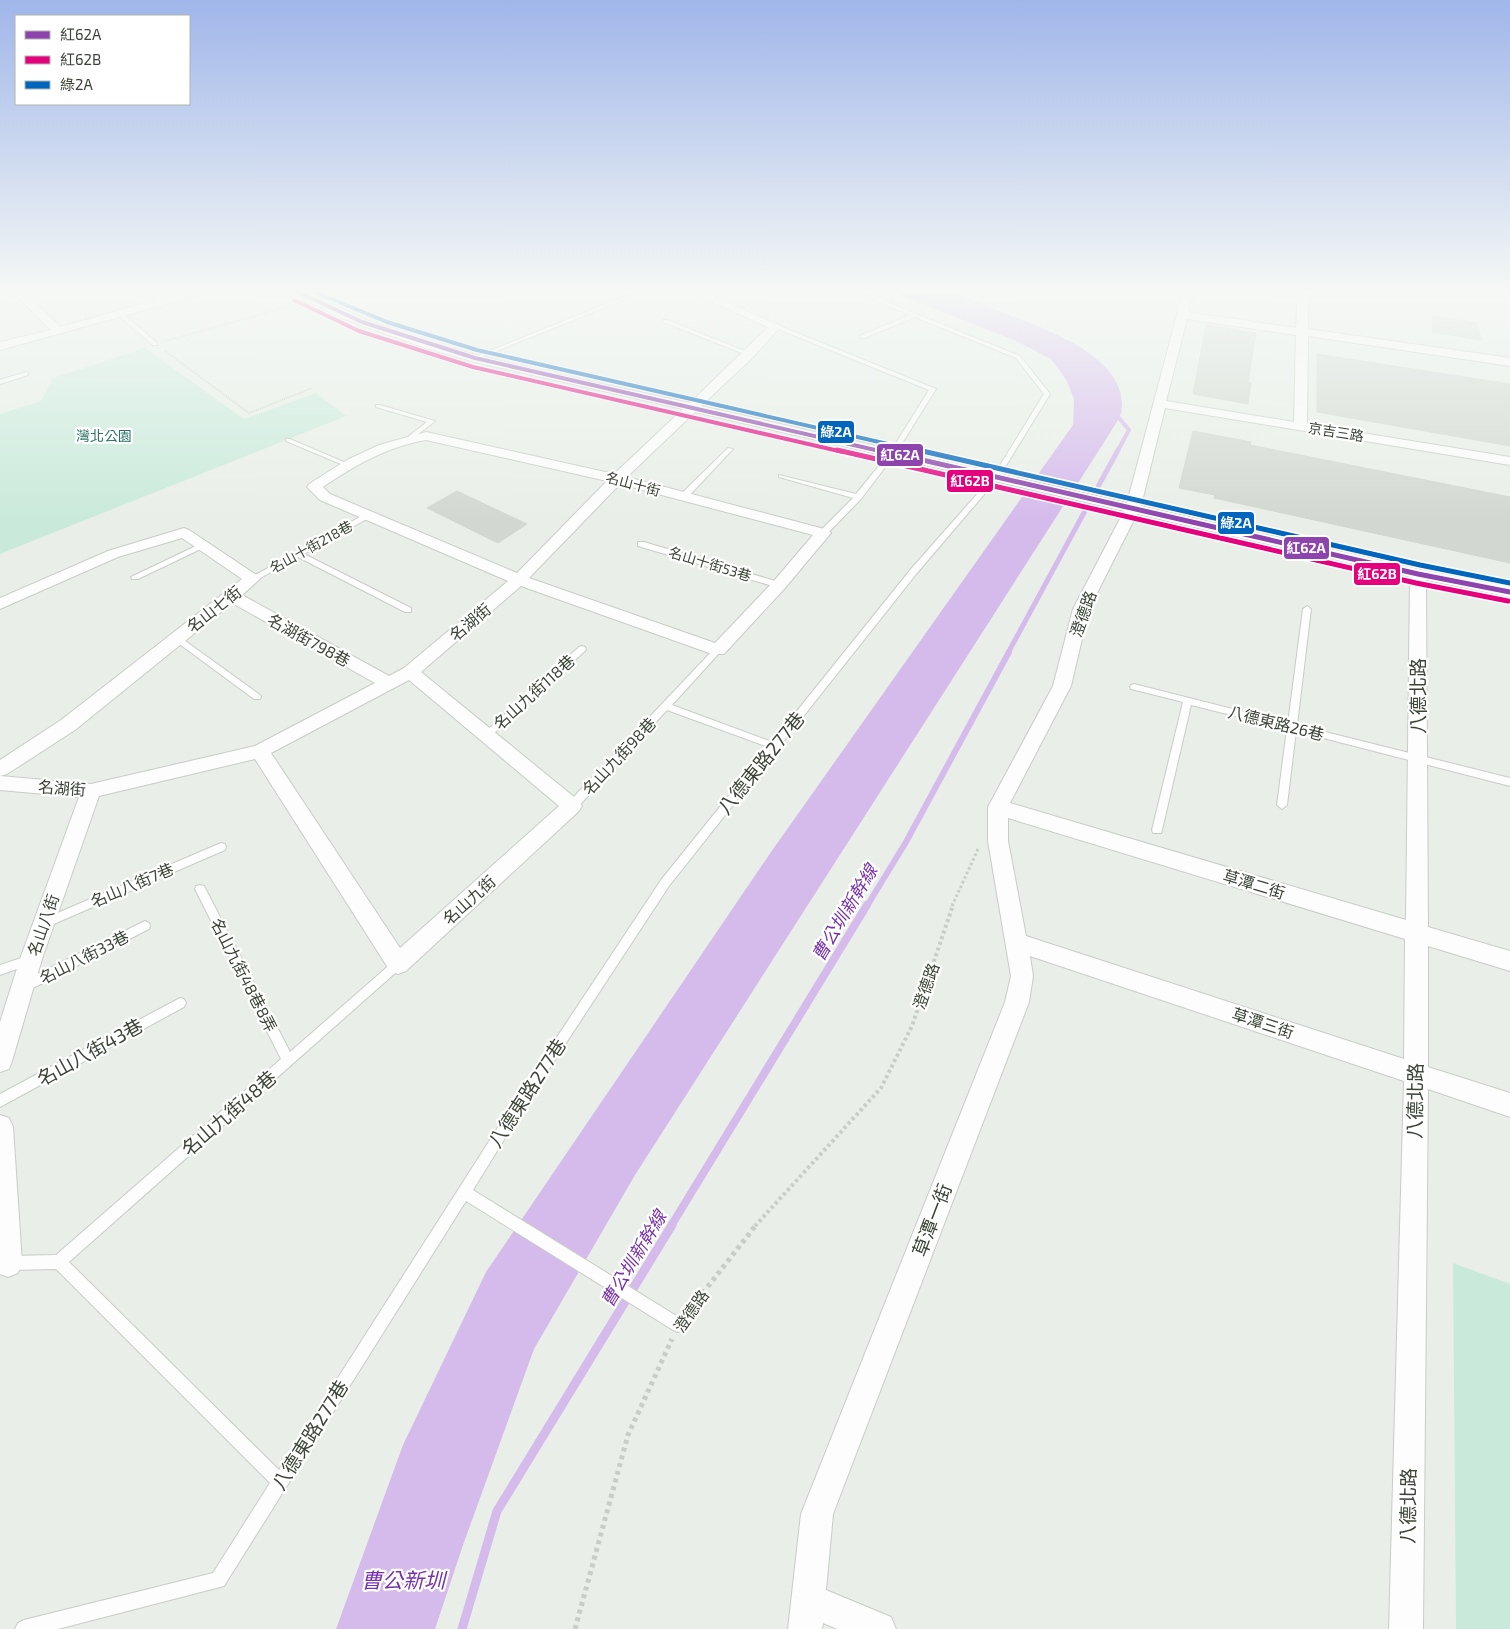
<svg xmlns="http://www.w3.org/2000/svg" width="1510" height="1629" font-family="'Exo 2','Noto Sans TC',sans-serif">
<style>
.green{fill:#c9eadb}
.water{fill:#d5baec}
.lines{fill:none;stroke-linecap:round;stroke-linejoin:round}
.stream-far4{stroke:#d5baec;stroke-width:4}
.stream-far3{stroke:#d5baec;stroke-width:5}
.stream-far2{stroke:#d5baec;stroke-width:6}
.stream-far1{stroke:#d5baec;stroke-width:8}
.stream{stroke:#d5baec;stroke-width:9}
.building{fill:#d2d8d1;stroke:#d0d7ce}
.lane-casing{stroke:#c7cdc6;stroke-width:2}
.street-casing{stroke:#c7cdc6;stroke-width:2}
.path-far3{stroke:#c8cdc7;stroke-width:2;stroke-dasharray:1 1;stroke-linecap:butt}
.path-far2{stroke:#c8cdc7;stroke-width:3;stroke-dasharray:2.5 2.5;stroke-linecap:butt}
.path-far1{stroke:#c8cdc7;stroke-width:4;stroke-dasharray:3 3;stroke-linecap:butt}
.path{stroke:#c8cdc7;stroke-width:5;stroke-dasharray:4 4;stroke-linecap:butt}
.lane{fill:#fcfdfc;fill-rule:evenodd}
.street{fill:#fcfdfc;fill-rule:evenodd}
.bus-1-far1-casing{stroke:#fff;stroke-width:6}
.bus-1-casing{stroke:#fff;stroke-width:8}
.bus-2-far1-casing{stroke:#fff;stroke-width:6}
.bus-2-casing{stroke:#fff;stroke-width:8}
.bus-3-far1-casing{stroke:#fff;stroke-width:6}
.bus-3-casing{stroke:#fff;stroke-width:8}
.bus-1-far1{stroke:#8e44ad;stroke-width:4}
.bus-1{stroke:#8e44ad;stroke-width:5}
.bus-2-far1{stroke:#e5007d;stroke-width:4}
.bus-2{stroke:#e5007d;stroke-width:5}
.bus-3-far1{stroke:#0065bd;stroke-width:4}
.bus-3{stroke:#0065bd;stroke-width:5}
.labels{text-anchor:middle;stroke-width:4.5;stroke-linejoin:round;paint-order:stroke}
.far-street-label{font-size:14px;fill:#394435;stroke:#fff}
.far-park-label{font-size:14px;fill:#2b7463;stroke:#fff}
.street-label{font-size:16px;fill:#394435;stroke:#fff}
.water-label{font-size:18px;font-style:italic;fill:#7833ac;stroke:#fff}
.near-street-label{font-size:19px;fill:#394435;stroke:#fff}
.near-water-label{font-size:21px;font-style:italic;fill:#7833ac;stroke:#fff}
.line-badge{stroke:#fff;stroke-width:2}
.badge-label{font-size:14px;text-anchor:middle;font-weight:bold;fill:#fff}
</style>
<rect width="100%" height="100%" fill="#e9efe8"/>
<path class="green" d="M145,348l99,71 72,-26 30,23 -346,138v-140l41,-13 12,-23z
M1453,1263l57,21v345h-54z"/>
<path class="water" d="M893,292c18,0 37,-2 54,0 17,2 41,15 57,21 39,15 128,45 117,100 -2,7 -8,14 -11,20l-475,742 -101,174 -71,196 -28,84h-99l67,-184 83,-173 285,-420 302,-427 1,-26 -8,-20 -15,-20 -35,-18z"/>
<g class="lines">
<path class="stream-far4" d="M1114,412l15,18 -12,22"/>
<path class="stream-far3" d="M1008,653l110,-203"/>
<path class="stream-far2" d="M867,906l39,-64 103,-190"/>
<path class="stream-far1" d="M671,1226l196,-321"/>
<path class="stream" d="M462,1629l35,-118 175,-286"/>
</g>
<path class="building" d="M1432,316l45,7 4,17 -48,-8z
M1206,325l50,8 -8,49 3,1 -3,21 -55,-10z
M1317,354l193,30v62l-193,-34z
M1193,431l58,11 -1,3 260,52v66l-264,-58 -32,-7 1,-3 -36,-7z
M457,491l70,33 -29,19 -71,-35z"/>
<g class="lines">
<defs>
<path id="lane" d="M636,292h7l-166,67 -5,-1z
M855,292h7l158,64 30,38 -51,83 -82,96 -248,313 -143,218 -53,86 210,130 2,5 -2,5 -5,2 -5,-2 -207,-129 -242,385 -166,43h-43l3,-6 6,-3 189,-47 57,-90 -214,-214 -47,1 -5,-2 -2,-5 2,-5 5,-2 47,-1 225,-196 -86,-170 1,-3 4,-1 4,1 86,166 104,-91 4,-2 4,2 2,3 -2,3 -333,295 210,208 239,-374 143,-216 107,-133 -101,-37 -91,99h-8l-1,-3 1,-3 147,-155 3,-1 4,3 -50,55 100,37 139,-173 83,-94 50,-81 -28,-36 -101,-41 -51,21h-4v-2l50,-21z
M118,313h4l35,30v2h-4l-35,-30z
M663,320h4l85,34 -5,1 -84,-33z
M773,325h4l159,64 -40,64 -35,46 -35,36h-6v-4l33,-33 -74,-21v-2l77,19 35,-43 38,-61 -156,-63z
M26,372l2,1v2l-28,9v-4z
M376,405h4l55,16 -22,17h-4v-2l18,-14 -51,-15z
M286,439h4l63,27 -5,1 -62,-26z
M728,448l5,1 -47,50h-6v-4z
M367,513h6l1,2 -70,39 107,54v4h-6l-107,-55 -43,24h-6l-1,-2z
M638,542h6l138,41 1,2 -1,2h-6l-138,-41z
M200,544h6l1,2 -69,33h-6l-1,-2z
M1307,606l4,3 -14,116 213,53v8l-214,-55 -9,74 -5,4 -5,-4 10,-76 -96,-24 -29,125 -1,3h-8l-1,-3 31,-128 -52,-13 -1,-2 1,-2 3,-1 154,39 15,-114z
M177,635l83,60 1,2 -1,2h-6l-80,-59v-4z
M582,646l3,1 1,2 -1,2 -95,86h-6l-2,-2 2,-2 95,-86z
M221,843l4,1 1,3 -1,3 -176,76 -4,2 -4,-2 -1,-3 1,-3z
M145,921l4,2 1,3 -1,3 -122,62 -4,1 -4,-1 -2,-4 2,-4z
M30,955l4,2 2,3 -2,3 -34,12v-10z
M180,998l4,1 2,4 -2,4 -184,100v-13z"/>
<path id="street" d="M12,292h11l38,35 98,-28 -4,-7h10l3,5 19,-5h16l-1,2 -202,56v-8l51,-12z
M293,292c19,-2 53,20 73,28 103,40 216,59 324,83l78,-76 -78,-35h13l78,34 -28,31 -52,49 426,97 56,-211h10l-5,20 108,16 2,-36h10v37l202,29v8l-202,-30 -1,88 203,33v8l-345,-57 -24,98 277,63 92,18v10l-84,-17 2,347 82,24v20l-82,-25v121l82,26v24l-82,-28 -5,540h-34l15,-548 -374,-125 3,20 -4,26 -196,512 -7,76 65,27 5,12h-59l-14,-6 -1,6h-34l13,-115 204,-512 6,-26 -23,-135v-34l65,-121 20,-77 51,-98 -429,-99 -68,65 201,53 3,3 -46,55 -61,66h-12l-191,-68 -100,86 158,129 3,5 -3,5 -173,160 -8,3 -8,-3 -135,-212 -156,37 -57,163 -30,102 -3,8 -9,3v-50l20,-63 59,-162 -79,-7v-30l61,-40 181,-141 -60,-41 -64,19 -118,52v-11l108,-47 76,-23 5,2 69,46 2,3 -18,16 147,81 15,-8 104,-87 -188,-81 -13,-13 2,-3 38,-24 32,-15 47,-13 188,42 69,-65 -208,-47 -50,-14 -89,-32zM1187,319l109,16 -2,87 -128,-21zM426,440l181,41 -90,92 -187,-79 -7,-7c30,-21 66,-41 103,-47zM620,484l193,51 -40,47 -58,61 -186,-65zM1137,514l273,63 -4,343 -396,-117 61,-117 18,-77zM232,603l143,80 -120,63 -164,38 -91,-8 7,-2 68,-44zM409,680l150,126 -159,142 -129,-195zM1008,818l397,121 -1,120 -378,-123 -18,-95z
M0,1115l9,3 4,9 9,136 -4,10 -10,4 -8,-3z"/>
</defs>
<use href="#lane" class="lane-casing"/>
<use href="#street" class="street-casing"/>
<path class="path-far3" d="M166,341l128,-36
M165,351l84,62 63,-25"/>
<path class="path-far2" d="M952,906l27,-59"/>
<path class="path-far1" d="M755,1226l126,-138 31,-62 41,-121"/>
<path class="path" d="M688,1312l68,-87
M575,1629l53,-194 44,-96"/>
<use href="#lane" class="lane"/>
<use href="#street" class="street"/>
<defs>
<path id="bus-1-far1" d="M298,292l64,30 113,36 409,94"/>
<path id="bus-1" d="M879,450l539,124 92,18"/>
<path id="bus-2-far1" d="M294,300l65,31 114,36 370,85"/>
<path id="bus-2" d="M837,450l579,133 92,18"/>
<path id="bus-3-far1" d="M315,292l72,30 90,28 446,102"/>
<path id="bus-3" d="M918,450l502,115 90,18"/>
</defs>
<use href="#bus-1-far1" class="bus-1-far1-casing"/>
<use href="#bus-1" class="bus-1-casing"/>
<use href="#bus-2-far1" class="bus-2-far1-casing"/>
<use href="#bus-2" class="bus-2-casing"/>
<use href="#bus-3-far1" class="bus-3-far1-casing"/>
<use href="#bus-3" class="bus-3-casing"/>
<use href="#bus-1-far1" class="bus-1-far1"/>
<use href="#bus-1" class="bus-1"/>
<use href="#bus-2-far1" class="bus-2-far1"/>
<use href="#bus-2" class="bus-2"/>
<use href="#bus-3-far1" class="bus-3-far1"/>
<use href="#bus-3" class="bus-3"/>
</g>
<linearGradient id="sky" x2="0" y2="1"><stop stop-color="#a0b6ea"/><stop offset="0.56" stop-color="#f5f8f5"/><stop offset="1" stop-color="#f5f8f5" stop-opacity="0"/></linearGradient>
<rect width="1510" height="520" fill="url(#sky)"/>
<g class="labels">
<g class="far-street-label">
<text transform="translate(1336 432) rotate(9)" y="5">京吉三路</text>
<text transform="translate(633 484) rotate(15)" y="5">名山十街</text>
<text transform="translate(311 547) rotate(-29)" y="5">名山十街218巷</text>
<text transform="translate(710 564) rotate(17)" y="5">名山十街53巷</text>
</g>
<g class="far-park-label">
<text x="104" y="441">灣北公園</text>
</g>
<g class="street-label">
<text transform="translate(214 609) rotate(-38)" y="6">名山七街</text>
<text transform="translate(1083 614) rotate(-70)" y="6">澄德路</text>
<text transform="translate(470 622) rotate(-40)" y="6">名湖街</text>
<text transform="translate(309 640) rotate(29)" y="6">名湖街798巷</text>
<text transform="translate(534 692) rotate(-42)" y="6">名山九街118巷</text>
<text transform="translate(1276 723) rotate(14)" y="6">八德東路26巷</text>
<text transform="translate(619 756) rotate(-47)" y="6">名山九街98巷</text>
<text transform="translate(62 788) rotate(4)" y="6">名湖街</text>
<text transform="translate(1254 884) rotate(17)" y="6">草潭二街</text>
<text transform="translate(132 885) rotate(-23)" y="6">名山八街7巷</text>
<text transform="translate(469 900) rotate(-42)" y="6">名山九街</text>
<text transform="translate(43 925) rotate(-71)" y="6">名山八街</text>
<text transform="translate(84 957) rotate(-27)" y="6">名山八街33巷</text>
<text transform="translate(244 975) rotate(63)" y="6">名山九街48巷8弄</text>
<text transform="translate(926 986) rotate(-71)" y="6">澄德路</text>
<text transform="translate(1263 1023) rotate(18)" y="6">草潭三街</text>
<text transform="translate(691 1311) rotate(-55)" y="6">澄德路</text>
</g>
<g class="water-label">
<text transform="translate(845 913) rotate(-59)" y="6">曹公圳新幹線</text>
<text transform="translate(634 1259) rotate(-59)" y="6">曹公圳新幹線</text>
</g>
<g class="near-street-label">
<text transform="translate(1418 696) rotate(-90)" y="7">八德北路</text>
<text transform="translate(761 763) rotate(-51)" y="7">八德東路277巷</text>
<text transform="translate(90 1052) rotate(-29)" y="7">名山八街43巷</text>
<text transform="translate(527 1093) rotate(-57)" y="7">八德東路277巷</text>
<text transform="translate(1415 1101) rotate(-89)" y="7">八德北路</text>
<text transform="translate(229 1113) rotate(-41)" y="7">名山九街48巷</text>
<text transform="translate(932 1220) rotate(-69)" y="7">草潭一街</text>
<text transform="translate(310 1435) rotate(-58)" y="7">八德東路277巷</text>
<text transform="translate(1408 1506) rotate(-89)" y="7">八德北路</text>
</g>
<g class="near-water-label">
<text x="403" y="1588">曹公新圳</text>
</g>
</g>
<g class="line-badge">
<rect x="817" y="420" width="38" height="24" rx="5" fill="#0065bd"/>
<rect x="876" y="443" width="48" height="24" rx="5" fill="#8e44ad"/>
<rect x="946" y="469" width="48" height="24" rx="5" fill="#e5007d"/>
<rect x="1217" y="511" width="38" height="24" rx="5" fill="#0065bd"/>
<rect x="1283" y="536" width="47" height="24" rx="5" fill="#8e44ad"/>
<rect x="1353" y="562" width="48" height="24" rx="5" fill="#e5007d"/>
</g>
<g class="badge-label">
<text x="836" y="437">綠2A</text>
<text x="900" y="460">紅62A</text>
<text x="970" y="486">紅62B</text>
<text x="1236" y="528">綠2A</text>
<text x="1306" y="553">紅62A</text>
<text x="1377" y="579">紅62B</text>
</g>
<rect x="15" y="15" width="175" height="90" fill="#ffffff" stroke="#b0b4ae"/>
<rect x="25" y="31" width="25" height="8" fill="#8e44ad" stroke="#b0b4ae"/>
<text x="60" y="40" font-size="15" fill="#394435">紅62A</text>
<rect x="25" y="56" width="25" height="8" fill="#e5007d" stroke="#b0b4ae"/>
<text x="60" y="65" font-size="15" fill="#394435">紅62B</text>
<rect x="25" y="81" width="25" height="8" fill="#0065bd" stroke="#b0b4ae"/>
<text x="60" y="90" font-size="15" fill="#394435">綠2A</text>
</svg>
